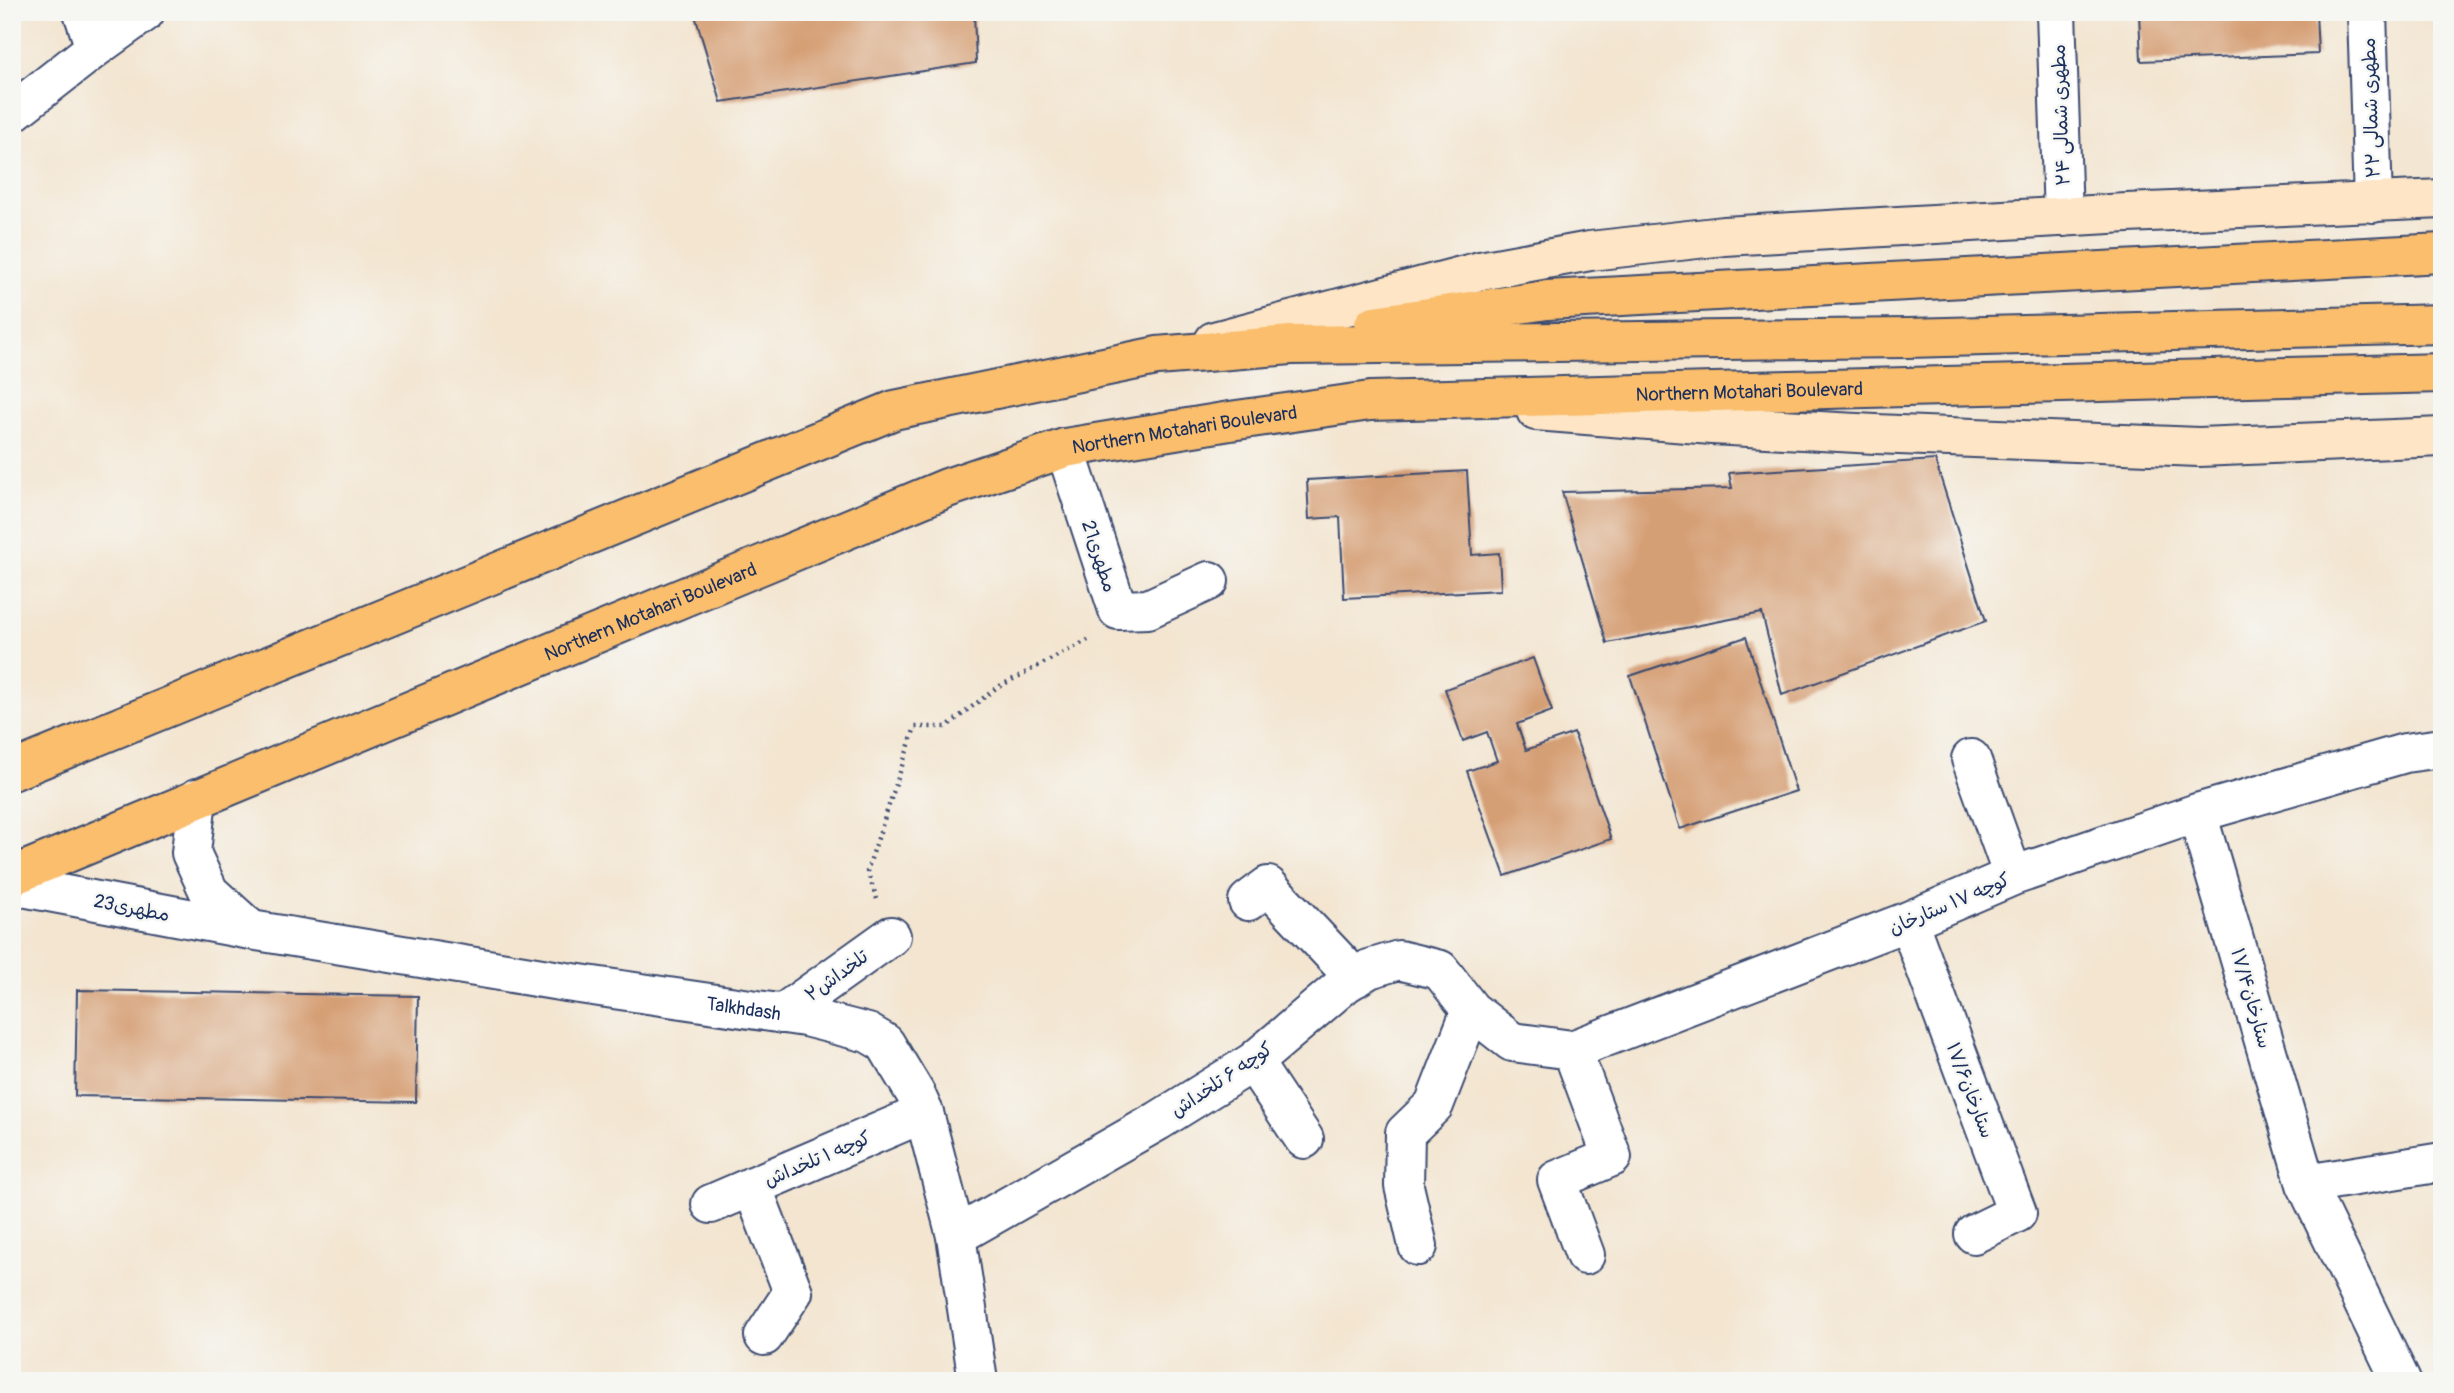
<svg xmlns="http://www.w3.org/2000/svg" width="2454" height="1393" font-family="Pangolin,'Playpen Sans Arabic',sans-serif">
<style>
.building{fill:#d59f75}
.lines{fill:none;stroke-linecap:round;stroke-linejoin:round}
.minor-casing{stroke:#3b4a6f;stroke-width:42}
.tertiary-casing{stroke:#3b4a6f;stroke-width:42}
.secondary-casing{stroke:#3b4a6f;stroke-width:42}
.primary-casing{stroke:#3b4a6f;stroke-width:42}
.path{stroke:#3b4a6f;stroke-width:4.5;stroke-dasharray:2 5;stroke-linecap:butt}
.minor{stroke:#fff;stroke-width:38}
.tertiary{stroke:#fff;stroke-width:38}
.secondary{stroke:#fde5c5;stroke-width:38}
.primary{stroke:#fabe6d;stroke-width:38}
.labels{text-anchor:middle;stroke-width:5;stroke-linejoin:round;paint-order:stroke}
.street-label{font-size:19px;fill:#1b2f5e;stroke:#f6f6f2}
</style>
<rect width="100%" height="100%" fill="#f6f6f2"/>
<filter id="ink" filterUnits="userSpaceOnUse"><feTurbulence type="fractalNoise" baseFrequency=".0143" numOctaves="2"/><feDisplacementMap in="SourceGraphic" scale="14" xChannelSelector="R" yChannelSelector="G"/><feConvolveMatrix kernelMatrix="1 2 1 2 8 2 1 2 1" color-interpolation-filters="sRGB"/></filter>
<filter id="wash" filterUnits="userSpaceOnUse"><feTurbulence type="fractalNoise" baseFrequency=".00686" numOctaves="4" result="noise"/><feDisplacementMap in="SourceGraphic" scale="28" xChannelSelector="R" yChannelSelector="G"/><feGaussianBlur stdDeviation="1.57" result="paint"/><feColorMatrix in="noise" values="0 0 0 0 0 0 0 0 0 0 0 0 0 0 0 0 0 1.4 0 .05"/><feComposite in="paint" operator="in"/></filter>
<g filter="url(#wash)">
<rect width="100%" height="100%" fill="#f3e5d0"/>
<g id="blocks">
<path class="building" d="M694,12h280l2,51 -255,39z
M2139,12h177l2,42 -177,7z
M1935,460l51,161 -204,74 -20,-82 -155,30 -45,-151 170,-4 -3,-15z
M1467,471l5,84 27,-2 2,37 -157,8 -4,-81 -31,2 -2,-39z
M1746,637l50,154 -116,38 -50,-153z
M1533,658l19,53 -35,13 9,26 48,-17 37,106 -106,37 -38,-105 30,-10 -10,-29 -24,9 -18,-52z
M77,990l341,6 -2,106 -341,-6z"/>
</g>
</g>
<g filter="url(#ink)">
<use href="#blocks" fill-opacity="0" stroke="#3b4a6f" stroke-width="2"/>
<g class="lines">
<defs>
<path id="minor" d="M83,12l12,36
M2056,12l7,205
M2367,12l6,191
M12,113l83,-65 50,-36
M1065,448l53,162 30,-1 61,-28
M1971,759l42,117
M2197,813l109,371 95,197
M1248,901l20,-15 87,92
M1908,921l109,292 -43,21
M782,1014l109,-78
M1572,1050l40,107 -55,23 28,75
M1253,1062l51,77
M2306,1184l136,-22
M752,1186l41,106 -29,44
M711,1204l213,-91
M956,1236l202,-115 95,-59 93,-79 23,-14 30,-9 41,10 31,40 41,32 60,8 336,-129 105,-45 184,-63 208,-60 37,-5
M1418,1246l-14,-60 1,-53 29,-28 37,-95"/>
<g id="tertiary">
<path d="M197,798l-6,55 18,39 42,38"/>
<path id="s1" d="M12,885l239,45 315,52 239,35 63,16 17,10 30,50 9,20 32,123 22,145"/>
</g>
<path id="secondary" d="M1214,341l266,-70 110,-20 134,-15 403,-23 315,-14
M1536,411l176,14 163,9 324,13 243,-10"/>
<g id="primary">
<path d="M1374,325l173,-25 895,-47"/>
<path d="M12,771l882,-361 263,-54 134,-11 617,-7 534,-14"/>
<path id="s2" d="M12,876l935,-388 118,-40 165,-27 140,-20 1072,-28"/>
</g>
</defs>
<use href="#minor" class="minor-casing"/>
<use href="#tertiary" class="tertiary-casing"/>
<use href="#secondary" class="secondary-casing"/>
<use href="#primary" class="primary-casing"/>
<path class="path" d="M877,899l-10,-28 48,-144h31l50,-39 92,-48"/>
<use href="#minor" class="minor"/>
<use href="#tertiary" class="tertiary"/>
<use href="#secondary" class="secondary"/>
<use href="#primary" class="primary"/>
</g>
</g>
<g class="labels">
<g class="street-label">
<text transform="translate(2370 108) rotate(-92)" y="7">مطهرى شمالى ۲۲</text>
<text transform="translate(2060 115) rotate(-92)" y="7">مطهرى شمالى ۲۴</text>
<text dy="7" stroke="none"><textPath href="#s2" startOffset="1825">Northern Motahari Boulevard</textPath></text>
<text dy="7" stroke="none"><textPath href="#s2" startOffset="1258">Northern Motahari Boulevard</textPath></text>
<text transform="translate(1100 556) rotate(72)" y="7">21مطهرى</text>
<text dy="7" stroke="none"><textPath href="#s2" startOffset="691">Northern Motahari Boulevard</textPath></text>
<text transform="translate(1949 903) rotate(-23)" y="7">کوچه ۱۷ ستارخان</text>
<text transform="translate(132 907) rotate(11)" y="7">23مطهرى</text>
<text transform="translate(836 975) rotate(-36)" y="7">۲تلخداش</text>
<text transform="translate(2252 998) rotate(74)" y="7">ستارخان۱۷/۴</text>
<text dy="7" stroke="none"><textPath href="#s1" startOffset="742">Talkhdash</textPath></text>
<text transform="translate(1221 1079) rotate(-34)" y="7">کوچه ۶ تلخداش</text>
<text transform="translate(1971 1090) rotate(69)" y="7">ستارخان۱۷/۶</text>
<text transform="translate(817 1158) rotate(-23)" y="7">کوچه ۱ تلخداش</text>
</g>
</g>
<rect width="2454" height="1393" fill="none" stroke="#f6f6f2" stroke-width="42"/>
</svg>
